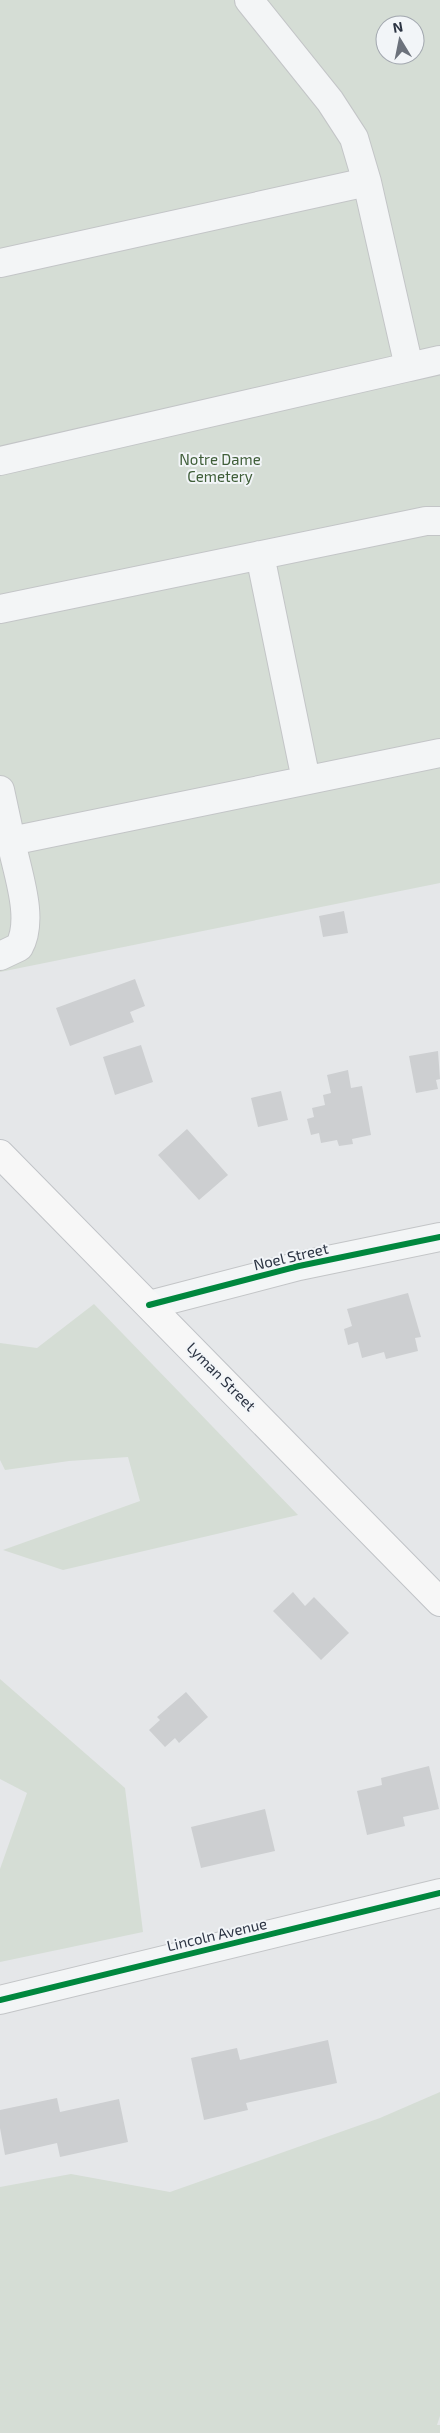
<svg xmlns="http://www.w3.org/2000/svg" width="440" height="2433" font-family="'Exo 2',sans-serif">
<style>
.green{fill:#d5ddd5;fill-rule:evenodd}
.building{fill:#cdcfd1}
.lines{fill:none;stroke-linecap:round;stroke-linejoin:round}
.minor-casing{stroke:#c3c5c7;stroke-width:30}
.major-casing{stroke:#c0c3c7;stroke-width:30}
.minor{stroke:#f3f5f6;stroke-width:28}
.major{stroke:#f7f7f7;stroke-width:28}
.cycleway-casing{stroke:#f2f5f8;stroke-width:9}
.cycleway{stroke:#00873e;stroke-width:6}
.labels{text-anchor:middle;stroke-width:4;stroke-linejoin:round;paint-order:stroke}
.park-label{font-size:15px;fill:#3f5e38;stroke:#f2f5f8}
.street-label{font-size:15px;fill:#2b3342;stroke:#f2f5f8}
</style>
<rect width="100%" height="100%" fill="#e5e7e9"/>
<path class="green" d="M0,0h440v883l-440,89zM385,25h30v30h-30z
M94,1304l204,211 -235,55 -60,-20 137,-49 -12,-44 -59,4 -64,9 -5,-10v-117l37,5z
M0,1679l125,109 18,144 -143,30v-93l27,-76 -27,-14z
M440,2092v324l-3,9h3v8h-440v-246l71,-13 99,18 210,-74z"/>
<path class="building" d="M344,911l4,22 -25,4 -4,-21z
M135,979l10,27 -15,6 4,10 -64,24 -14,-38z
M141,1045l12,37 -38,13 -12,-38z
M438,1051l2,28 -4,1 2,9 -22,4 -7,-37z
M348,1070l3,18 11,-2 9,49 -19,4 1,5 -14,2 -2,-6 -16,3 -2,-10 -8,2 -4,-16 7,-2 -2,-9 13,-3 -2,-10 8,-2 -4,-18z
M281,1091l7,29 -30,7 -7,-29z
M187,1129l41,46 -29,25 -41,-45z
M408,1293l13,44 -6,1 3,13 -32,8 -2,-7 -22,6 -4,-16 -10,3 -4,-16 8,-3 -5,-17z
M293,1592l12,14 9,-9 35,36 -28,27 -48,-49z
M186,1692l22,25 -29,26 -4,-5 -10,9 -16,-17 11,-10 -3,-3z
M429,1766l10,43 -36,8 2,9 -38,9 -10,-44 25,-6 -1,-7z
M265,1809l10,42 -74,17 -10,-41z
M328,2040l9,43 -91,20 2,7 -44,10 -13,-62 46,-10 3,12z
M57,2098l3,14 59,-13 9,43 -68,15 -3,-14 -52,12 -5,-27v-18z"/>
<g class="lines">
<defs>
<path id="minor" d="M0,263l367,-81
M409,367l31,-7
M0,461l409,-94 -42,-185 -13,-44 -24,-37 -81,-101
M260,555l46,225
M0,609l426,-88h14
M0,790l11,51
M0,956l19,-9c16,-28 -2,-75 -8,-106l429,-88
M149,1305l150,-39 141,-29
M0,2000l440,-107"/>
<path id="major" d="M0,1154l440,448"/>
</defs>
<use href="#minor" class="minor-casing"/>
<use href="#major" class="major-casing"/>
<use href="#minor" class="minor"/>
<use href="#major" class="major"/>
<defs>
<path id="cycleway" d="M149,1305l150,-39 141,-29
M0,2000l440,-107"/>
</defs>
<use href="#cycleway" class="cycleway-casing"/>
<use href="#cycleway" class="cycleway"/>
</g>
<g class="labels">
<g class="park-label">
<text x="220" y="465">Notre Dame<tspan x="220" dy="17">Cemetery</tspan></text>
</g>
<g class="street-label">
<text transform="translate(291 1257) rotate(-13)" y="5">Noel Street</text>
<text transform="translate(221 1377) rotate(45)" y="5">Lyman Street</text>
<text transform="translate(217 1935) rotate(-13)" y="5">Lincoln Avenue</text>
</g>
</g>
<g transform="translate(400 40) rotate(350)"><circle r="24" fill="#f2f5f8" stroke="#a2a7af"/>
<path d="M0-4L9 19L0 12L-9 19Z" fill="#6c727c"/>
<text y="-8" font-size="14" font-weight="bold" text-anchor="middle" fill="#2b3342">N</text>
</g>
</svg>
